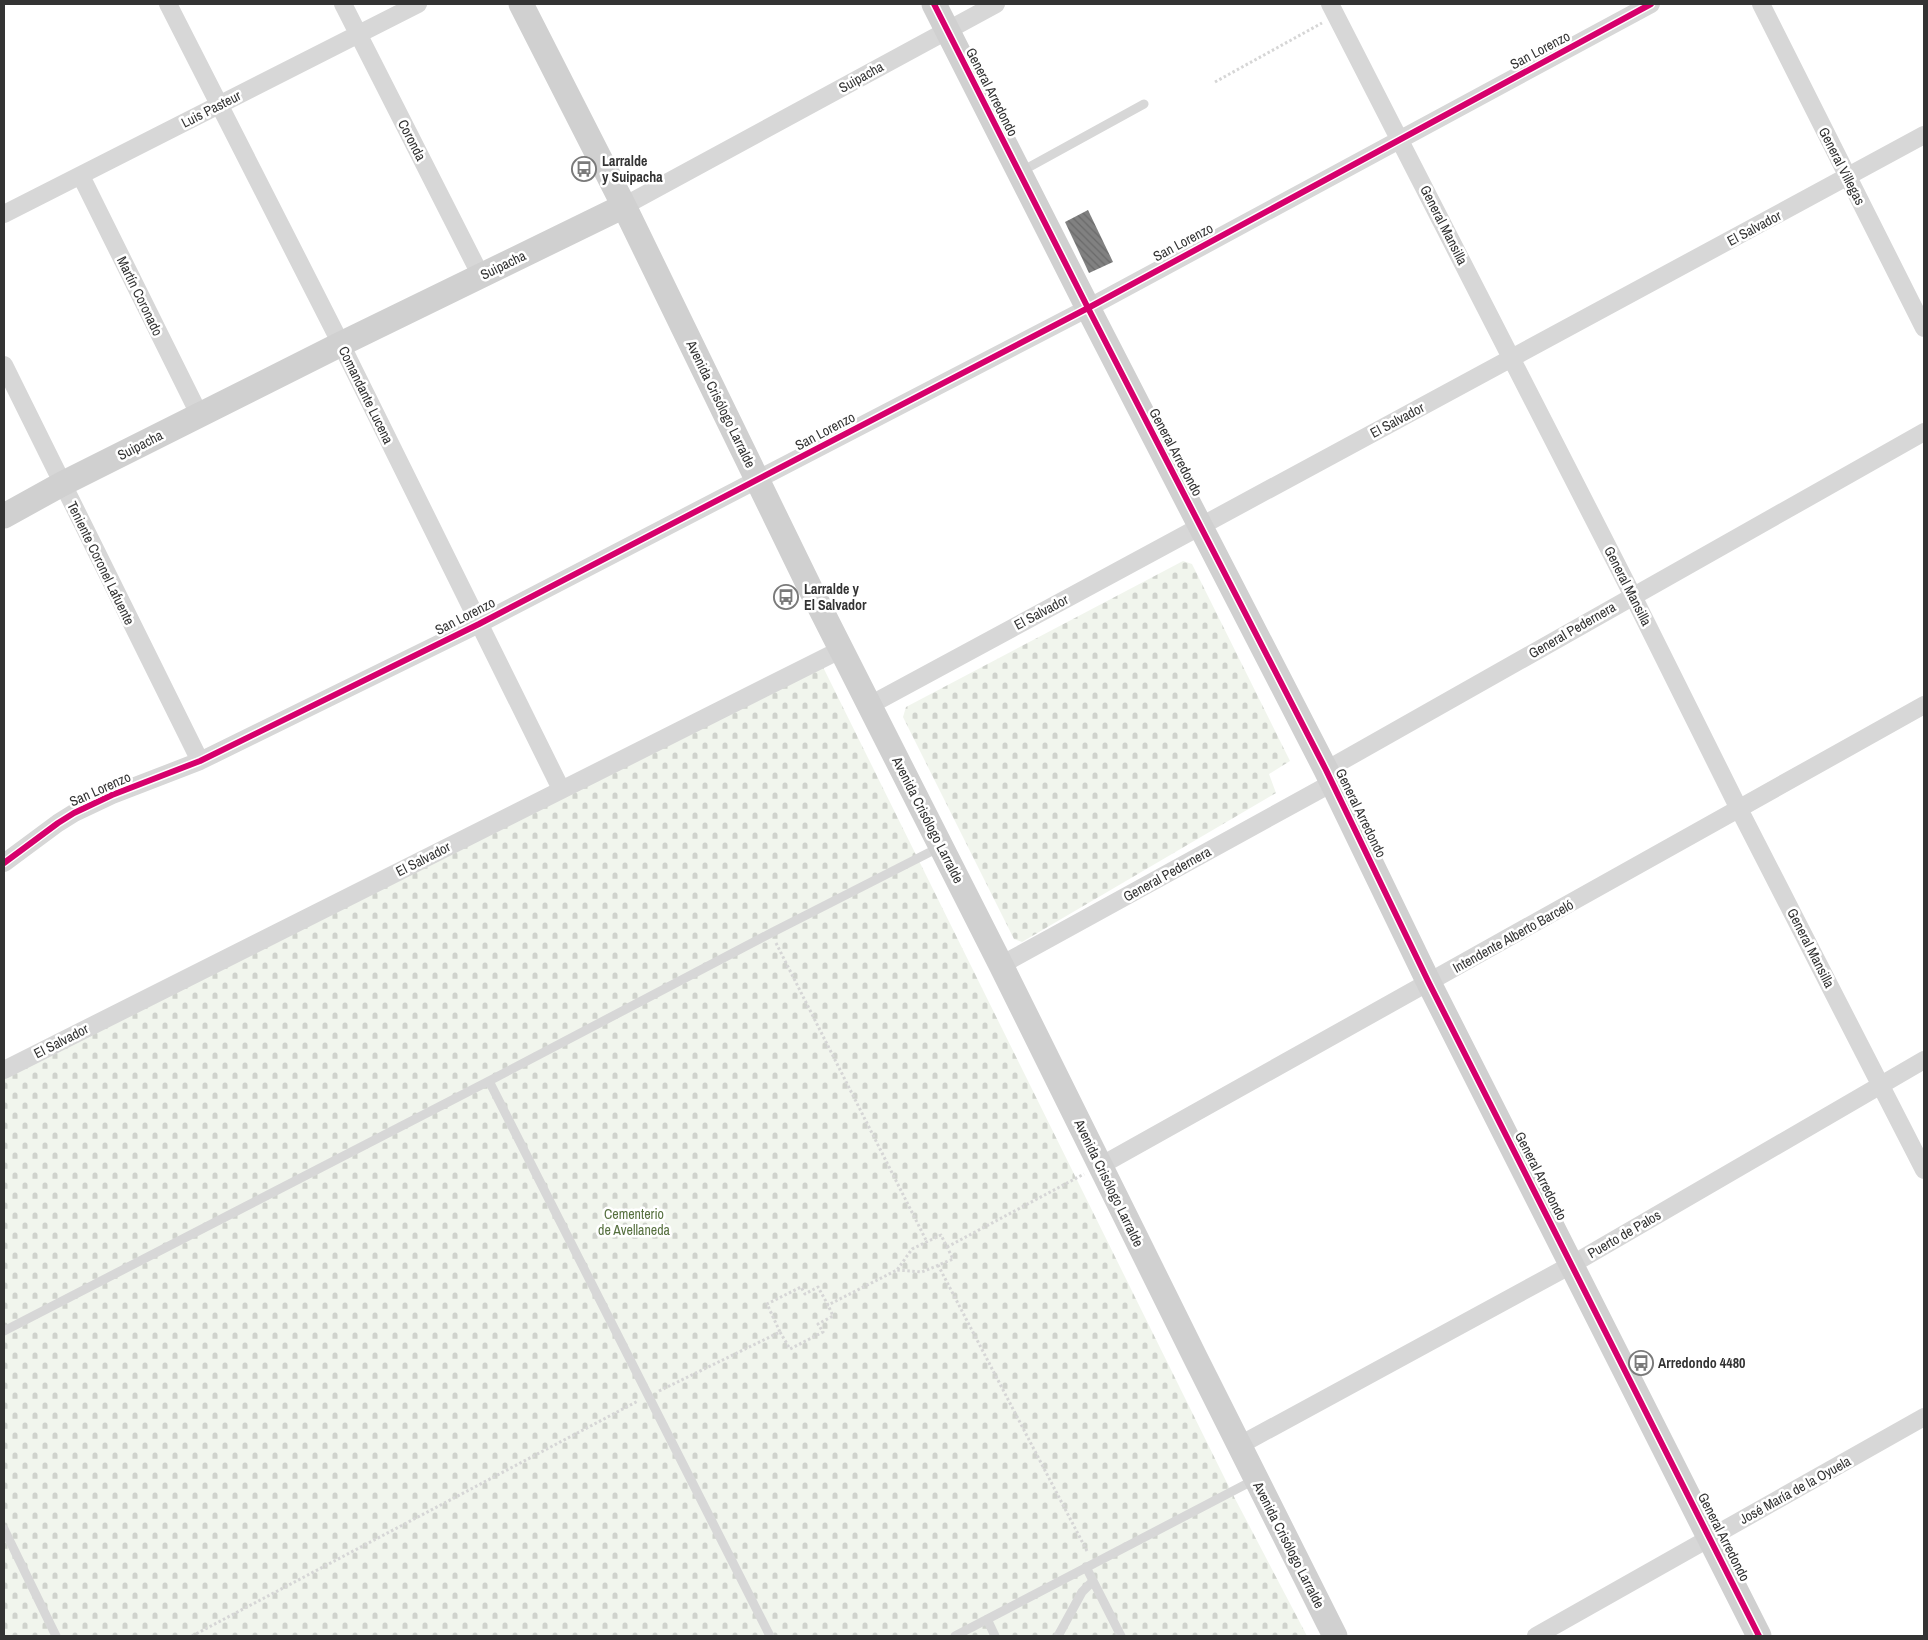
<svg xmlns="http://www.w3.org/2000/svg" width="1928" height="1640" font-family="'Archivo Narrow',sans-serif">
<style>
.cemetery{fill:url(#cemetery-stones)}
.building{fill:url(#building-back-hatch)}
.lines{fill:none;stroke-linecap:round;stroke-linejoin:round}
.path{stroke:#d6d6d6;stroke-width:3;stroke-dasharray:2.5 2.5;stroke-linecap:butt}
.lane{stroke:#d7d7d7;stroke-width:9}
.street{stroke:#d7d7d7;stroke-width:18}
.secondary{stroke:#d0d0d0;stroke-width:25}
.cycleway-casing{stroke:#fff;stroke-width:9}
.cycleway{stroke:#d6006c;stroke-width:6}
.labels{text-anchor:middle;stroke-width:5;stroke-linejoin:round;paint-order:stroke}
.street-label{font-size:14px;fill:#333;stroke:#fff}
.poi-label{font-size:14px;font-weight:bold;fill:#333;stroke:#fff;text-anchor:start}
.park-label{font-size:14px;fill:#56703f;stroke:#fff}
</style>
<defs>
<pattern id="cemetery-stones" width="16" height="16" patternUnits="userSpaceOnUse" patternTransform="scale(1.25)"><rect width="16" height="16" fill="#f1f5ed"/><path d="M2 7V4a2 2 0 0 1 4 0v3zM10 15v-3a2 2 0 0 1 4 0v3z" fill="#cfd2cc"/></pattern>
<pattern id="building-back-hatch" width="6" height="6" patternUnits="userSpaceOnUse" patternTransform="scale(1.25)"><rect width="6" height="6" fill="#818181"/><path d="M-1 5l2 2M0 0l6 6M5-1l2 2" fill="none" stroke="#6a6a6a"/></pattern>
</defs>
<rect width="100%" height="100%" fill="#fff"/>
<path class="cemetery" d="M1183,561l9,3 98,197 -21,13 7,19 -254,149 -8,-3 -111,-222 3,-10z
M823,667l408,824 76,145h-1303v-563z"/>
<path class="building" d="M1088,210l25,52 -24,11 -24,-51z"/>
<g class="lines">
<path class="path" d="M1215,82l107,-59
M776,943l151,299
M947,1247l137,-73
M938,1265l150,288
M780,1332l10,17 33,-17 -5,-8 15,-8 -5,-11
M659,1391l121,-59 -13,-28 34,-17 4,7 13,-7 10,18 69,-35 15,-21 29,-14 12,24 -31,13 -25,-2
M192,1636l446,-235"/>
<path class="lane" d="M1022,171l122,-67
M489,1081l281,555
M4,1331l485,-250 282,-148 169,-86
M4,1529l52,107
M1086,1567l35,69
M987,1619l8,17
M955,1636l299,-156
M1058,1636l24,-44 11,-11"/>
<path class="street" d="M168,4l173,340 220,445
M343,4l138,272
M1330,4l303,592 106,213 185,361
M1761,4l163,324
M81,176l119,240
M624,206l372,-202
M4,214l414,-210
M4,365l196,396
M870,705l1054,-570
M1326,770l598,-338
M4,863l54,-40 16,-10 38,-18 88,-34 279,-137 609,-316 563,-304
M1001,965l331,-182
M4,1070l838,-421
M1100,1166l824,-461
M1240,1445l331,-180 353,-205
M1536,1636l388,-219"/>
<path class="secondary" d="M521,4l103,202 185,380 192,379 194,392 140,279
M934,4l154,304 238,462 103,213 330,653
M4,516l58,-32 279,-140 283,-138"/>
<defs>
<path id="cycleway" d="M934,4l154,304 238,462 103,213 330,653
M4,863l54,-40 16,-10 38,-18 88,-34 279,-137 609,-316 563,-304"/>
</defs>
<use href="#cycleway" class="cycleway-casing"/>
<use href="#cycleway" class="cycleway"/>
</g>
<defs>
<symbol id="bus-ring" viewBox="-11 -11 22 22"><circle r="9.5" fill="#fff" stroke="#7a7a7a" stroke-width="1.5"/><path d="M-5-6H5V4H4V6H2V4H-2V6H-4V4H-5ZM-3.5-4V0h7V-4ZM-3.5 1.2v1.5H-2V1.2ZM2 1.2v1.5H3.5V1.2Z" fill="#7a7a7a"/></symbol>
</defs>
<g fill-rule="evenodd">
<use href="#bus-ring" x="570" y="155" width="28" height="28"/>
<use href="#bus-ring" x="772" y="583" width="28" height="28"/>
<use href="#bus-ring" x="1627" y="1349" width="28" height="28"/>
</g>
<g class="labels">
<g class="street-label">
<text transform="translate(1540 50) rotate(-28)" y="5">San Lorenzo</text>
<text transform="translate(861 77) rotate(-29)" y="5">Suipacha</text>
<text transform="translate(992 92) rotate(63)" y="5">General Arredondo</text>
<text transform="translate(211 109) rotate(-27)" y="5">Luis Pasteur</text>
<text transform="translate(412 140) rotate(63)" y="5">Coronda</text>
<text transform="translate(1842 166) rotate(63)" y="5">General Villegas</text>
<text transform="translate(1444 225) rotate(63)" y="5">General Mansilla</text>
<text transform="translate(1754 228) rotate(-28)" y="5">El Salvador</text>
<text transform="translate(1183 242) rotate(-28)" y="5">San Lorenzo</text>
<text transform="translate(503 265) rotate(-26)" y="5">Suipacha</text>
<text transform="translate(140 296) rotate(64)" y="5">Martín Coronado</text>
<text transform="translate(366 395) rotate(64)" y="5">Comandante Lucena</text>
<text transform="translate(721 404) rotate(64)" y="5">Avenida Crisólogo Larralde</text>
<text transform="translate(1397 420) rotate(-28)" y="5">El Salvador</text>
<text transform="translate(825 431) rotate(-28)" y="5">San Lorenzo</text>
<text transform="translate(140 445) rotate(-27)" y="5">Suipacha</text>
<text transform="translate(1176 452) rotate(62)" y="5">General Arredondo</text>
<text transform="translate(101 563) rotate(64)" y="5">Teniente Coronel Lafuente</text>
<text transform="translate(1628 586) rotate(63)" y="5">General Mansilla</text>
<text transform="translate(1041 612) rotate(-28)" y="5">El Salvador</text>
<text transform="translate(465 616) rotate(-27)" y="5">San Lorenzo</text>
<text transform="translate(1572 630) rotate(-30)" y="5">General Pedernera</text>
<text transform="translate(100 789) rotate(-24)" y="5">San Lorenzo</text>
<text transform="translate(1361 813) rotate(64)" y="5">General Arredondo</text>
<text transform="translate(928 820) rotate(63)" y="5">Avenida Crisólogo Larralde</text>
<text transform="translate(423 859) rotate(-27)" y="5">El Salvador</text>
<text transform="translate(1167 874) rotate(-29)" y="5">General Pedernera</text>
<text transform="translate(1513 936) rotate(-29)" y="5">Intendente Alberto Barceló</text>
<text transform="translate(1811 948) rotate(63)" y="5">General Mansilla</text>
<text transform="translate(61 1041) rotate(-27)" y="5">El Salvador</text>
<text transform="translate(1541 1176) rotate(63)" y="5">General Arredondo</text>
<text transform="translate(1109 1183) rotate(64)" y="5">Avenida Crisólogo Larralde</text>
<text transform="translate(1624 1234) rotate(-30)" y="5">Puerto de Palos</text>
<text transform="translate(1795 1490) rotate(-29)" y="5">José María de la Oyuela</text>
<text transform="translate(1724 1537) rotate(63)" y="5">General Arredondo</text>
<text transform="translate(1289 1545) rotate(63)" y="5">Avenida Crisólogo Larralde</text>
</g>
<g class="poi-label">
<text x="602" y="166">Larralde<tspan x="602" dy="16">y Suipacha</tspan></text>
<text x="804" y="594">Larralde y<tspan x="804" dy="16">El Salvador</tspan></text>
<text x="1658" y="1368">Arredondo 4480</text>
</g>
<g class="park-label">
<text x="634" y="1219">Cementerio<tspan x="634" dy="16">de Avellaneda</tspan></text>
</g>
</g>
<rect width="1928" height="1640" fill="none" stroke="#333333" stroke-width="10"/>
</svg>
